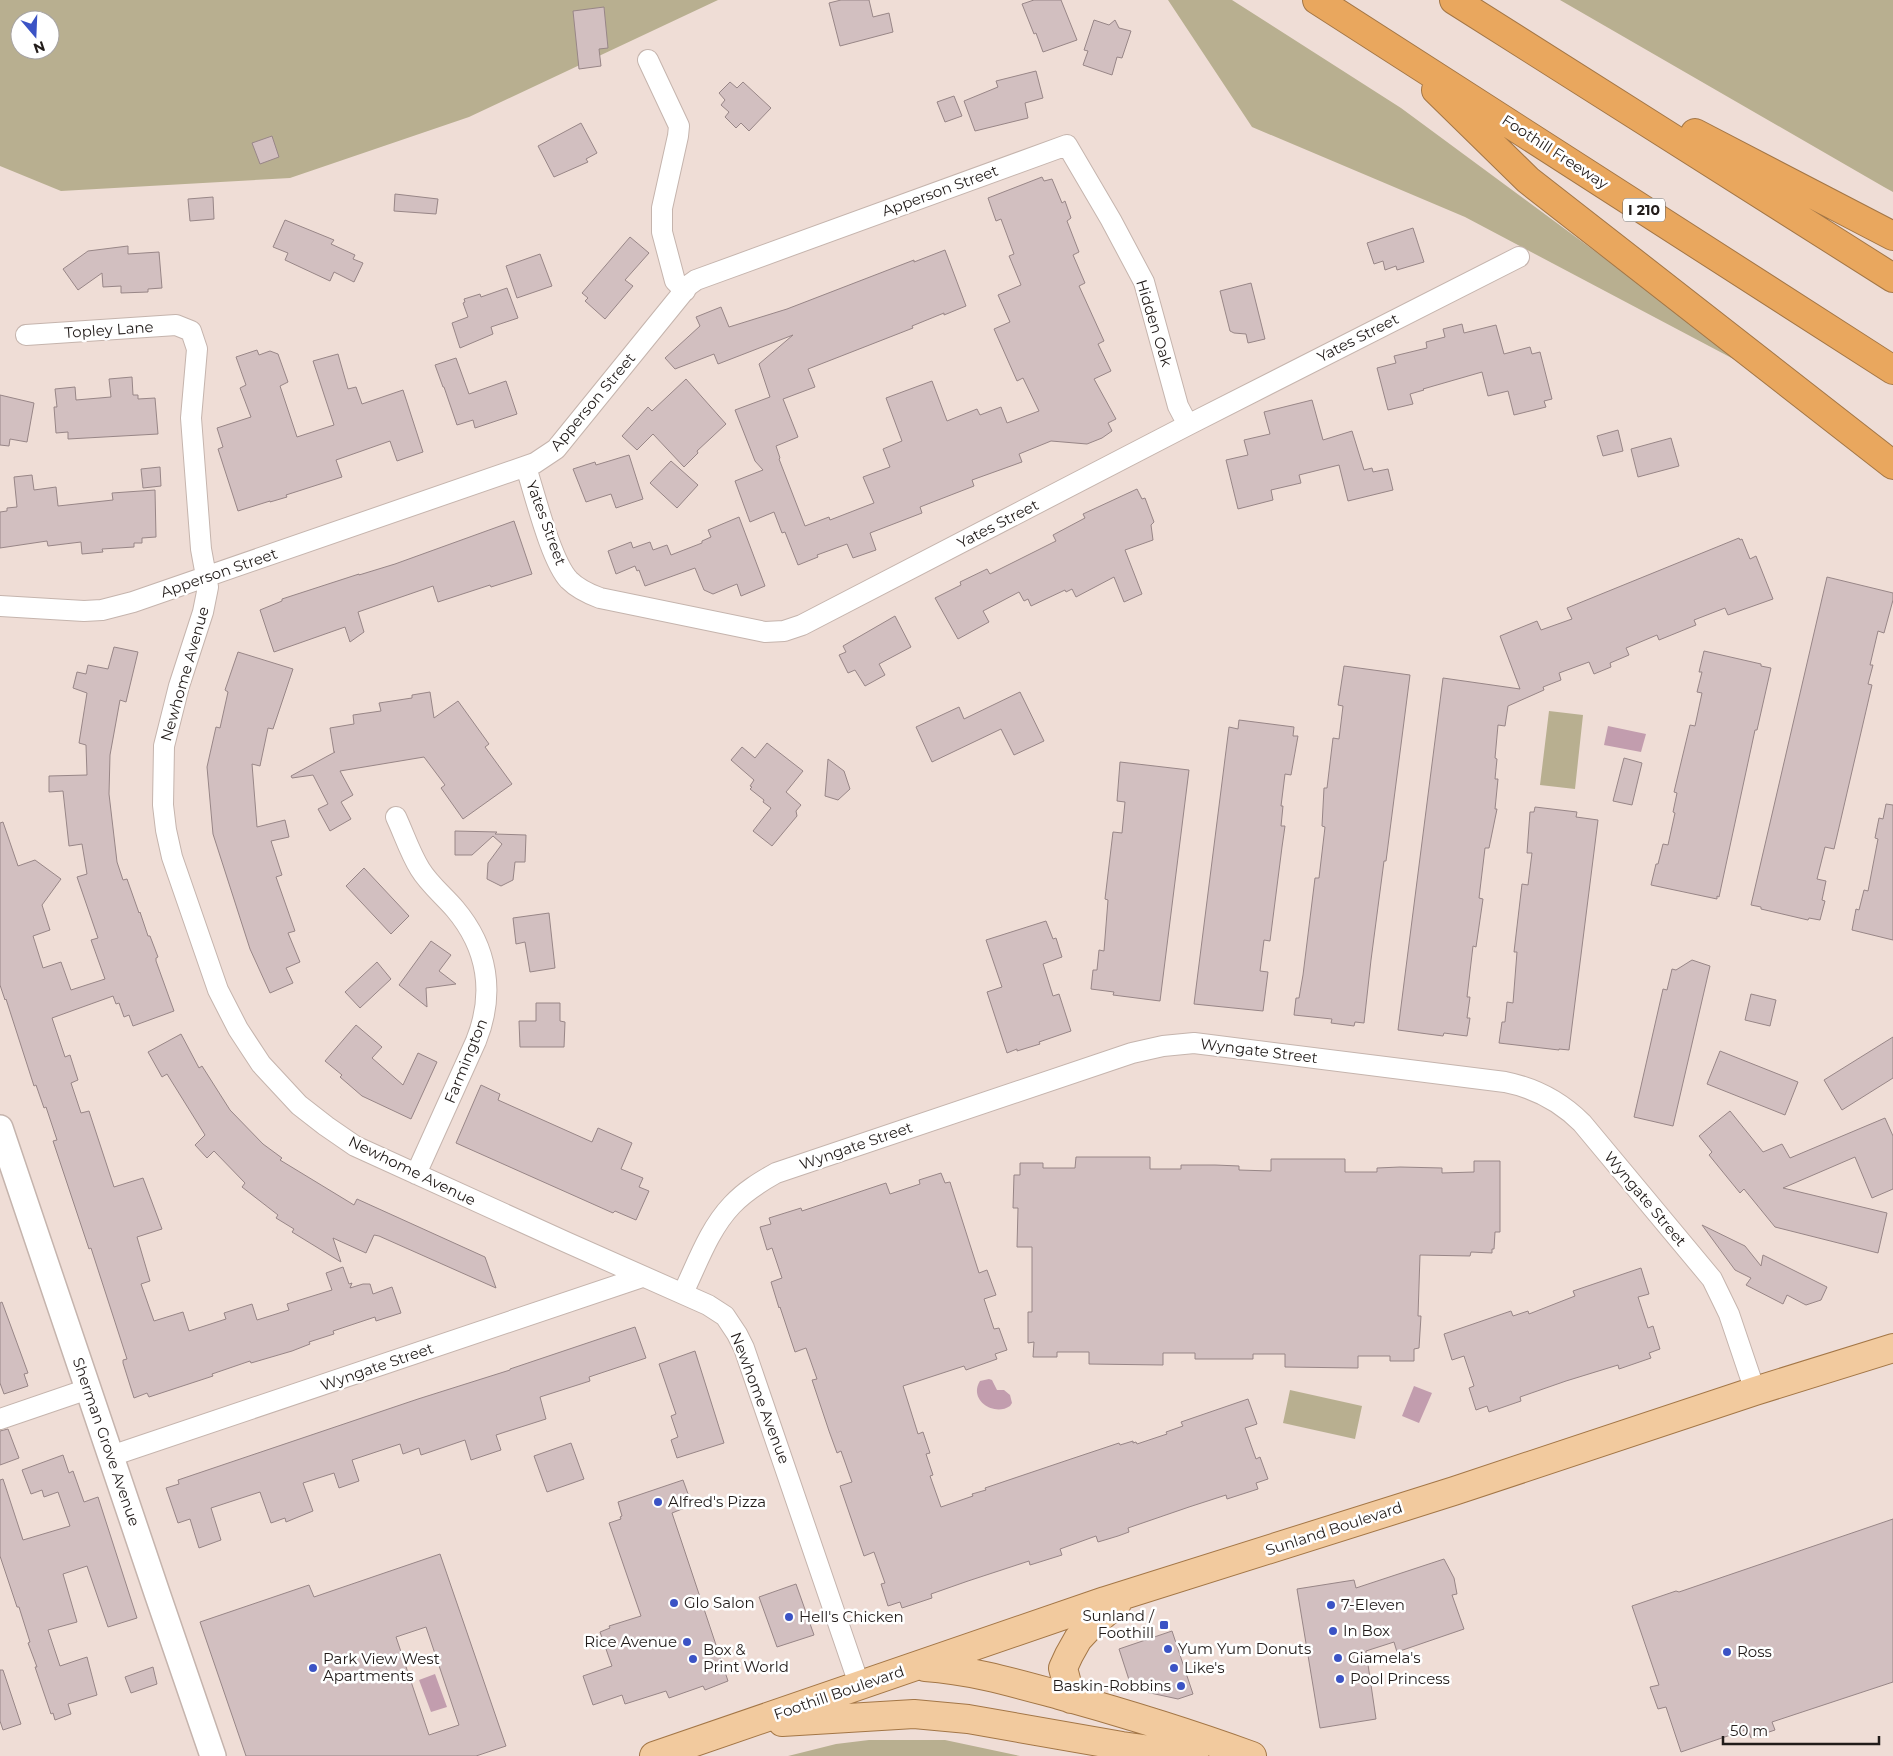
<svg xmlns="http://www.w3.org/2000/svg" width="1893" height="1756" font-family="Montserrat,sans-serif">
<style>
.green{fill:#b8af90;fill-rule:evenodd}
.water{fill:#c29dae}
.building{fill:#d2bfc0;stroke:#988687;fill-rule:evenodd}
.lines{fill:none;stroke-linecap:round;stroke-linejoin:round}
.minor-casing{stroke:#c5b4ad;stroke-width:22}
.tertiary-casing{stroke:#c5b4ad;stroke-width:28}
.primary-casing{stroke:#a37646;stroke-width:30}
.motorway-casing{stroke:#a37646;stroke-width:30}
.minor{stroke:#fff;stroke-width:20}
.tertiary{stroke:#fff;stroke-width:25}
.primary{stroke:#f2ca9e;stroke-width:28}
.motorway{stroke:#e9a75e;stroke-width:28}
.poi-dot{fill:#3b53c5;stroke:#fff;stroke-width:2}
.labels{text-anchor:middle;stroke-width:5;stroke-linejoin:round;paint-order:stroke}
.shield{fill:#fff;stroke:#64605f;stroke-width:1}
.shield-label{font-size:14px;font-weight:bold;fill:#221c1a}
.street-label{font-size:15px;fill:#221c1a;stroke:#fff}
.poi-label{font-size:15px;fill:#221c1a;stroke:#fff;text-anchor:start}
</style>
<rect width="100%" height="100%" fill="#efddd6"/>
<path class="green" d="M0,0h718l-249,117 -179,61 -229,13 -61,-25zM20,20h30v30h-30z
M1168,0h64l169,108 359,265 -295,-156 -213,-90z
M1560,0h333v192l-9,-5z
M1549,711l34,4 -8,74 -35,-4z
M1290,1390l72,16 -7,33 -72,-16z
M869,1740h76l75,16h-232l48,-12z"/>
<path class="water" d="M1608,726l38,8 -5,18 -37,-7z
M989,1379l3,1 5,10h7l6,5 2,8 -2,3c-16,11 -42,-6 -30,-25z
M1414,1386l18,7 -13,30 -17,-7z
M435,1674l12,33 -16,5 -12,-32z"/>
<path class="building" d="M841,0h28l4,17 16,-4 4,19 -53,14 -11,-43z
M1034,0h27l16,40 -34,12 -7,-19 -2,1 -12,-30z
M604,7l4,41 -9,1 2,17 -22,3 -6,-58z
M1094,20l15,5 6,-5 4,8 12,3 -9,27 -5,-1 -5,18 -29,-10 5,-14 -4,-1z
M1036,71l7,27 -18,5 3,15 -53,13 -11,-30 34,-14 -2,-6z
M730,82l7,6 6,-6 28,26 -22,23 -8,-8 -5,5 -11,-11 4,-5 -8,-7 4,-5 -6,-7z
M954,96l8,20 -17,6 -8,-20z
M581,123l16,30 -11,6 2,3 -34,15 -16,-31z
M272,136l7,21 -19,7 -8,-21z
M1042,177l2,4 8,-2 10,24 3,-2 6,17 -4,3 12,31 -6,3 12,28 -6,3 25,55 -6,3 13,27 -17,8 22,40 -8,4 4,8 -10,7 -15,6 -36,-3 -32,13 3,8 -50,18 2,6 -54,21 2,6 -52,20 6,17 -23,8 -6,-14 -30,11 1,2 -20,8 -13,-33 -3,1 -8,-21 -24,10 -15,-41 28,-11 -8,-9 -20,-51 35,-13 -11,-33 34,-29 -75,29 -4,-10 -39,15 -10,-11 35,-32 -4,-9 25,-10 8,20 58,-18 127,-49v2l31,-12 21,56 -22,9v-2l-32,13 1,2 -105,41 7,18 -32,12 15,38 -22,9 4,12 -1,1 26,67 24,-9 1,3 44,-17 -11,-26 27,-10 -7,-18 19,-8 -16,-43 46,-17 15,40 30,-12 3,6 21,-8 6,16 32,-12 -16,-33 -6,3 -23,-52 16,-7 -12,-27 23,-10 -12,-29 5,-2 -13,-35 -5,2 -8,-23z
M395,194l43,5 -2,15 -42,-3z
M213,197l1,22 -24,2 -2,-22z
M285,220l49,20 -3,4 24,11 -2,4 10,4 -9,19 -20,-10 -4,9 -45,-21 3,-7 -15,-6z
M1413,228l11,34 -27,8 -1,-4 -11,4 -2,-9 -9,3 -7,-21z
M630,237l19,16 -24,27 8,6 -28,33 -20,-18 3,-3 -6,-5z
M128,246v8l31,-2 3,36 -14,1v3l-27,1v-7l-18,1 -1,-14 -24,17 -15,-21 25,-18z
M540,254l12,32 -35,12 -11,-32z
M1251,283l14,56 -17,4 -2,-9 -12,-1 -4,-2 -10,-40z
M507,288l11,30 -27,9 2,7 -33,14 -8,-25 16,-6 -5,-14 2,-1 -1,-3 16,-5 1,3z
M1462,324l2,9 32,-8 8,29 26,-7 2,7 8,-2 12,47 -8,2 2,6 -32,8 -6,-24 -20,5 -6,-24 -59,17 1,1 -14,4 3,10 -25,6 -11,-42 19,-5 -2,-7 33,-8 -1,-6 19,-5 -2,-8z
M257,350l2,5 11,-4 8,3 10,28 -8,4 17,51 37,-12 -21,-64 25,-7 10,35 8,-2 6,17 41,-14 20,62 -26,9 -7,-20 -54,19 6,17 -56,18 1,2 -17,5v-1l-32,10 -20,-62 5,-2 -6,-19 34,-11 -11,-29 6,-3 -10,-28z
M456,358l13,36 37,-13 11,33 -42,14 -2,-8 -16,5 -13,-38h-1l-8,-22z
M132,377l1,18h5v4l17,-1 3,36 -90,5v-7l-12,1 -2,-26h3l-2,-18 20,-2 1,13 35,-3 -2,-18z
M686,379l40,45 -29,27 1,2 -14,14 -31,-33 -16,16 -15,-14 26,-29 4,4z
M0,395l34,8 -7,39 -17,-3 -1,7 -9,-1z
M1312,400l11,40 29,-9 12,39 8,-2 1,4 15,-3 5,21 -45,11 -9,-36 -40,10 2,8 -30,7 2,10 -35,9 -12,-49 22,-5 -4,-15 26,-6 -6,-22z
M1618,430l5,21 -20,5 -6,-20z
M1671,438l8,28 -41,11 -7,-28z
M629,455l14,44 -27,9 -5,-14 -25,8 -13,-33 22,-7 1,3z
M671,461l27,24 -21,23 -27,-25z
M160,467l1,19 -18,2 -2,-19z
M32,475l2,15 22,-3 2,19 55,-6 -1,-7 43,-3 1,47 -14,1v5h-8v4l-32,2 1,3 -21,2 -1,-12 -33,4 -1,-5 -47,7v-36l7,-1v-3l10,-1 -3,-30z
M1137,489l5,10 3,-1 9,24 -3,3 2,15 -28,10 17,44 -18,8 -10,-25 -38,20 -4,-8 -6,3 -1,-2 -34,16 -3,-7 -4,2 -5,-9 -36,19 6,11 -31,17 -23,-41 26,-13 -1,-3 27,-13 3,5 66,-33 -3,-6 32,-17 -2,-4z
M739,517l26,69 -24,10 -4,-12 -24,10 -9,-4 -9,-22 -50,18 -6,-16 -2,1 -2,-5 -19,8 -8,-23 23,-9 2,6 17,-6 3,8 14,-5 4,10 31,-12v-2l9,-4 -3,-7z
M514,521l18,53 -41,13 -1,-2 -52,17 -5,-16 -75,26 6,20 -14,10 -5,-15 -71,25 -14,-42 22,-9v-2l77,-25v1l36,-11z
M1739,538l1,2 2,-1 8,20 6,-3 17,43 -45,16 -3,-7 -31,12 2,5 -37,15 -2,-5 -31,13 3,7 -19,8 1,4 -17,7 -5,-12 -30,11 2,7 -18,7 1,3 -36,16 -3,20 -7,-1 -3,33 2,1 -2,20h3l-3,30h2l-8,39h-4l-6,50 4,1 -7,48 -3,-1 -6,51h3l-3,21h3l-3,18 -23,-3 -1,3 -45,-6 45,-352 77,11 -20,-53 37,-15 4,9 31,-11 -5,-11z
M1827,577l66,16v7l-9,33 -6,-2 -8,34h3l-5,19 4,1 -38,164 -9,-2 -8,32 9,2 -4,19 3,1 -5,19 -11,-2 -1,2 -47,-11v-2l-10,-2z
M895,616l16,31 -32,17 6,11 -20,11 -10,-16 -7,3 -9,-18 7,-3 -3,-6z
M114,647l24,5 -12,50 -6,-2 -10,55 -1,39 8,68 6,18 4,-1 12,34 1,-1 8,24h2l8,21 -2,1v3l18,50 -41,15 -4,-11 -5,2 -5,-14 -3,1 -3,-8 -61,22 13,39 5,-2 8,25 -7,3 10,30 8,-2 25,76 29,-9 19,51 -25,8 13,44 -9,3 13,37 29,-9 6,19 37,-12 -2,-6 28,-9 5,16 32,-10 -2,-6 45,-14 -6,-17 17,-6 6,17 3,-1 -2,5 13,-4h7l3,10 19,-7 9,26 -25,8 -1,-4 -42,14 1,3 -25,8 1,2 -18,7 -41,12 -1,-2 -38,13 1,2 -64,21 -2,-4 -13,5 -11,-35v-3l4,-1 -36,-111 -2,1 -36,-108 4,-1 -11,-33 -2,1 -8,-23 -2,1 -28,-87 -1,1 -5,-15v-162l3,-1 15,44 17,-6 26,19 -19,26 8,25 -17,6 10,32 18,-6 10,28 34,-11 -14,-39 7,-2 -21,-61 10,-3 -5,-30 -13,2 -6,-55 -14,1v-16l38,-1 -1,-30 -7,-2 8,-50 -14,-5 4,-16 9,2 2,-9 20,4z
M1704,651l57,13v2l10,2 -14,62h-2l-36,167 -2,-1v3l-66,-14 5,-21h2l5,-20 5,1 7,-32 -2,-1 4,-19 -3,-1 16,-67 5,1 7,-33 -5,-1 5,-20h-3z
M238,652l55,17 -20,60 -5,-1 -8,38 -8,-2 5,63 28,-7 4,17 -18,4 11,34 -6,2 19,54 -7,2 12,29 -14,6 7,15 -23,10 -20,-44 -37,-115 -6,-67 9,-40 4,1 8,-36 -3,-2z
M1344,666l66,9 -24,186h-2l-13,99 -7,63 -9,-1 -1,4 -23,-3 1,-4 -38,-4 2,-17h3l4,-23 12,-97h4l6,-51 -3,-1 2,-38h3l6,-50 6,1 4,-33 -5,-1z
M430,692l4,26 24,-17 31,43 -4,3 27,37 -49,35 -22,-31 4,-3 -21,-28 -84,14 13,24 -12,7 10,17 -21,12 -12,-22 10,-5 -15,-29 -21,3 -1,-2 44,-24h-1l-4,-24 24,-4 -1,-9 28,-4 -2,-8 33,-5v-3z
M1020,692l24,49 -30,14 -13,-26 -69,33 -16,-35 43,-20 5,12z
M1239,720l55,7 -1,9h5l-7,39 -6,-1 -4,32h2l-2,20h4l-3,21 -12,94 -6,-1 -4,31 8,1 -5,39 -69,-7 35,-277 9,2z
M767,743l36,28 -17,21 15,13 -5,6 1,5 -25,30 -19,-15 18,-23 -8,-6 1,-2 -14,-11 2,-2 -2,-1 4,-6 -23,-20 11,-13 13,11z
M1624,758l18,5 -10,42 -19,-4z
M828,759l16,12 6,18 -12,11 -13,-4z
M1120,762l69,8 -29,231 -47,-6 1,-3 -23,-3 2,-19h4l2,-20 5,1 4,-51 -3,-1 8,-67 9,1 3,-31 -8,-1z
M1886,804l7,1v135l-41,-10 4,-21 3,1 5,-20 4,1 10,-52 -3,-1 4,-20 4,1z
M1535,807l42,5 -1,5 22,3 -29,230 -10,-1v1l-60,-7 3,-21h3l2,-20 6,1 4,-51h-3l8,-68 6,1 4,-32h-5l3,-41h4z
M455,831l42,1 -2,2 31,1 -1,27h-10l-2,18 -12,6 -14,-7 1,-16 14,-19 -9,-8 -21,19h-17z
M364,868l45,48 -18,18 -45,-48z
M549,913l6,55 -25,4 -5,-30 -9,2 -3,-26z
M1046,921l7,18 3,-1 6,19 -19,7 10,32 6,-2 12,37 -32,11 1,2 -23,7v-2l-10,4 -20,-61 15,-5 -16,-47z
M431,941l20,14 -12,16 17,13 -30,4 1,19 -28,-22z
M1692,960l18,6 -37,160 -39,-9 29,-128 4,1 5,-21 4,1z
M377,962l14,17 -31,29 -15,-16z
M1751,994l25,6 -6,26 -25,-6z
M536,1003h24v18l5,1 -1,25h-44l-1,-26h17z
M356,1025l26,22 -10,11 31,27 15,-32 19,9 -26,57 -49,-23 -22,-19 2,-2 -17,-14z
M181,1034l18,34 3,-2 28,44 33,34 19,14 -2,2 74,45 3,-6 128,58 11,31 -117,-52 -5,-1 -8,18 -33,-15 8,24 -49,-30 2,-3 -18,-11 2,-3 -36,-28 3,-4 -31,-32 -7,7 -12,-13 10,-10 -38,-61 -5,3 -14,-25z
M1893,1037v41l-51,32 -18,-30z
M1720,1051l78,31 -13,33 -78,-31z
M481,1085l19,9 -2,6 94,42 6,-14 34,15 -11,26 22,9 -4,9 10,4 -13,29 -21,-9 -2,2 -157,-70z
M1730,1111l33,41 19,-8 8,14 95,-40 8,18v53l-21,9 -17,-41 -72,31 104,25 -9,40 -103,-26 -31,-38 -4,4 -31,-38 3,-3 -13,-16z
M1076,1157h74v12h31v-4h34l24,1v4l32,1v-12h74v13h32v-4l23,-1 42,1v5l32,-1v-11h26v71h-5l-1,17h-2v4l-21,-1 -1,4 -50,-1 -2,61h3l-2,32 -5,1v12h-24v-5h-32v12l-73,-1v-13h-32v5h-58v-6h-32v12l-74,-1v-12h-32v5h-24l1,-15 -6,1v-31h4v-65h-15l1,-39h-5l1,-33h6v-12h23v5h32z
M941,1173l4,10 5,-1 29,91 8,-3 9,25 -12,4 10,30 5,-1 8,22 -12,4 2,5 -31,11 -2,-4 -61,20 15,48 5,-2 7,21 -4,1 7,21 -3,1 11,31 32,-11 -1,-2 14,-4 -1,-2 86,-29 48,-16 1,2 13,-4v2l3,-1 1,2 30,-10 -1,-2 17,-6 -2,-4 67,-23 9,25 -12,4 11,31 4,-2 8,22 -12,4 2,6 -31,10 -1,-4 -37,12 -61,21 1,4 -11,4 -20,6 -2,-6 -36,13 2,6 -32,10 -1,-4 -61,20 -37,13 1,4 -30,10 -2,-6 -12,4 -7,-22 4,-1 -11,-31 -10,4 -24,-70 12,-4 -11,-31 -4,2 -8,-22 -17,-51 5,-1 -11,-31 -11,4 -15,-45 -1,1 -8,-26 11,-4 -10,-30 -5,2 -7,-23 11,-3 -2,-6 32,-10 1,3 84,-28 4,11 30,-10 -1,-4z
M1702,1225l43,21 16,20 2,-11 64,32 -6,13 -15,5 -19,-10 -4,9 -37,-19 5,-7 -16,-8z
M1641,1268l8,26 -11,3 10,31 5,-2 7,23 -11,4 2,5 -32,11 -1,-4 -52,16 -46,16 1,4 -32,11 -2,-6 -11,4 -7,-22 5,-2 -10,-30 -12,4 -8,-26 67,-23 2,5 15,-5 1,3 46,-18 -2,-5z
M2,1302l26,71 -4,1 4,12 -24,8 -4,-11v-80z
M635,1327l11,31 -57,19 1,4 -50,16 6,22 -50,16 5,15 -30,10 -6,-20 -44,15 -2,-7 -16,6 -3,-10 -48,16 7,21 -20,7 -5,-15 -31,10 10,28 -27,11 -1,-4 -14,5 -11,-31 -49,16 10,32 -22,8 -9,-29 -12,4 -12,-35 13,-4 -1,-4 240,-81 92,-29v-1z
M695,1351l29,92 -47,15 -6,-18 7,-3 -7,-21 5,-2 -17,-50z
M8,1429l11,29 -19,7v-34z
M571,1443l13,36 -37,13 -13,-36z
M63,1455l6,18 4,-2 11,31 14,-5 39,121 -29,9 -21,-61 -24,8 14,48 -29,8 12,36 27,-9 10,38 -29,9 3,10 -16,6 -2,-7 -2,1 -16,-47h2l-9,-24 2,-1 -11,-35h-2l-17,-51v-76l3,-1 20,61 47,-14 -12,-34 -14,5 -2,-7 -11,4 -9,-24z
M683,1480l9,25 -20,8 56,168 -23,9 -2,-4 -34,12 -3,-7 -41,13 -3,-9 -29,10 -10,-29 29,-10 -12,-34 10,-4 -1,-2 32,-10 -32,-93 12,-4 -1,-2 2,-1 -4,-14z
M1893,1519v163l-121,40 3,8 -24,8 -3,-9 -67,23 -15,-45 -8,2 -8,-22 9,-2 -27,-79 44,-15 3,1z
M440,1554l66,192 -30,10h-230l-46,-134 109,-37 5,12zM426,1627l33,98 -30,10 -33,-98z
M1444,1559l10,19 3,16 -5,1 12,34 -67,23 -3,-10 -28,9 10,68 -56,9 -23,-139 57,-9 2,8z
M796,1584l18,51 -37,12 -18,-50z
M1172,1631l21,63 -15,5 -46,-10 -13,-40z
M153,1667l4,17 -26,9 -6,-16z
M0,1670h3l18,54 -18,6 -3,-9z"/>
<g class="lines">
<defs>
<path id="minor" d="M648,60l31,66 -1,10 -16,72v24l13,49 10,10
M26,335l150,-10 15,6 6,18 -6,69 10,131 7,38 -5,25 -24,74 -15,60 -1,59 3,25 6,27 46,133 20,39 23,35 38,41 27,21 29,20 211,96 142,63 17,11 12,18 7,14 115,336
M526,467c9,28 25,94 43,113 9,9 20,14 31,18l165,34 19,-1 18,-6 386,-200 331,-168
M0,606l84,5 18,-1 31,-8 402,-139 21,-14 133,-164 7,-5 371,-135 44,75 33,62 34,124 10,19
M396,817c8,17 14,36 24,52 9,15 24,27 35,40 33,39 40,85 21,132l-60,133
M683,1293c14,-29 26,-64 49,-88 13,-14 28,-23 44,-32l356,-120 31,-7 31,-3 311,39c30,6 55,19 77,41l130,156 17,35 26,77
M0,1419l88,-30
M111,1456l531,-179"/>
<path id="tertiary" d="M0,1128l157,465 56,163"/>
<path id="primary" d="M925,1667c46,3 90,16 134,28 65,18 130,38 193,61
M1071,1699l-8,-31 6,-13 9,-16 13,-14 26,-22
M782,1722l132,-8 54,5 154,27 72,10
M654,1756l451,-155 349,-110 301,-100 138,-43"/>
<path id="motorway" d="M1317,0l576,370
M1454,0l439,278
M1436,90l92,90 365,285
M1695,133l198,103"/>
</defs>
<use href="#minor" class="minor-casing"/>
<use href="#tertiary" class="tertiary-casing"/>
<use href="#primary" class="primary-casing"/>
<use href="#motorway" class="motorway-casing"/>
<use href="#minor" class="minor"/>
<use href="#tertiary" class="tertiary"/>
<use href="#primary" class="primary"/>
<use href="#motorway" class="motorway"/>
</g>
<g class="poi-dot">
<circle cx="658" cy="1502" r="5"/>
<circle cx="674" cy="1603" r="5"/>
<circle cx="1331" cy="1605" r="5"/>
<circle cx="789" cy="1617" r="5"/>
<rect x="1159" y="1620" width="10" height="10" rx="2.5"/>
<circle cx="1333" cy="1631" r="5"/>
<circle cx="687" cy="1642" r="5"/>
<circle cx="1168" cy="1649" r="5"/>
<circle cx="1727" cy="1652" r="5"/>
<circle cx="1338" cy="1658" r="5"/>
<circle cx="693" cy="1659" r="5"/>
<circle cx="313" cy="1668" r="5"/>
<circle cx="1174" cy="1668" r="5"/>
<circle cx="1340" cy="1679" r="5"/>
<circle cx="1181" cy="1686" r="5"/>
</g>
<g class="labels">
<rect class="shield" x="1623" y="198.5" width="42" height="23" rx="4"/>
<g class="shield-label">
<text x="1644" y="215">I 210</text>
</g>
<g class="street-label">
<text transform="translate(1555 152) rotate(33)" y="5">Foothill Freeway</text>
<text transform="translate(940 191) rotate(-20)" y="5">Apperson Street</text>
<text transform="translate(1154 323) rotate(73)" y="5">Hidden Oak</text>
<text transform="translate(109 330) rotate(-4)" y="5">Topley Lane</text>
<text transform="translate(1358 338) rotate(-27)" y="5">Yates Street</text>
<text transform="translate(593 402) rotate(-50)" y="5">Apperson Street</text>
<text transform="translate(546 523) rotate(70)" y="5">Yates Street</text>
<text transform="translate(998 524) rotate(-27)" y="5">Yates Street</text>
<text transform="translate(219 573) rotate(-19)" y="5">Apperson Street</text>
<text transform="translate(185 674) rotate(-74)" y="5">Newhome Avenue</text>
<text transform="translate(1259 1051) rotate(7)" y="5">Wyngate Street</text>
<text transform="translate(466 1061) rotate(-68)" y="5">Farmington</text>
<text transform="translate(856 1146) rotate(-19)" y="5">Wyngate Street</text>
<text transform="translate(412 1171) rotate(26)" y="5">Newhome Avenue</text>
<text transform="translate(1645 1199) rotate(50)" y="5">Wyngate Street</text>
<text transform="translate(377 1367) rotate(-19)" y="5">Wyngate Street</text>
<text transform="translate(760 1398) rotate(69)" y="5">Newhome Avenue</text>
<text transform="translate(106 1442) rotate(71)" y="5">Sherman Grove Avenue</text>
<text transform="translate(1334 1529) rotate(-18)" y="5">Sunland Boulevard</text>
<text transform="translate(839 1693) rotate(-19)" y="5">Foothill Boulevard</text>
</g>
<g class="poi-label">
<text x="668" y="1507">Alfred's Pizza</text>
<text x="684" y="1608">Glo Salon</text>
<text x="1341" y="1610">7-Eleven</text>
<text x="1154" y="1621" text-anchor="end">Sunland /<tspan x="1154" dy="17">Foothill</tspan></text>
<text x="799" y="1622">Hell's Chicken</text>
<text x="1343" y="1636">In Box</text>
<text x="677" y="1647" text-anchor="end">Rice Avenue</text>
<text x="1178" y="1654">Yum Yum Donuts</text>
<text x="703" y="1655">Box &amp;<tspan x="703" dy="17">Print World</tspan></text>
<text x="1737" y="1657">Ross</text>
<text x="1348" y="1663">Giamela's</text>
<text x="323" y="1664">Park View West<tspan x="323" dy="17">Apartments</tspan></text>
<text x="1184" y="1673">Like's</text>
<text x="1350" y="1684">Pool Princess</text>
<text x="1171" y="1691" text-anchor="end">Baskin-Robbins</text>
</g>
</g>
<g transform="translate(35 35) rotate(161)"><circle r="24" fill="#ffffff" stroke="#a7a4a3"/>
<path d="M0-4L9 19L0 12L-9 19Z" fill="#3b53c5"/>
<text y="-8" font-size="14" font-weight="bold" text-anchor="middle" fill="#221c1a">N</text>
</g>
<path d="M1723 1736v8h156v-8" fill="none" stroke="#221c1a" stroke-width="2.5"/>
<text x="1730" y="1736" font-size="15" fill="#221c1a" stroke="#ffffff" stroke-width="4" paint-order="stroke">50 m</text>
</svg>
